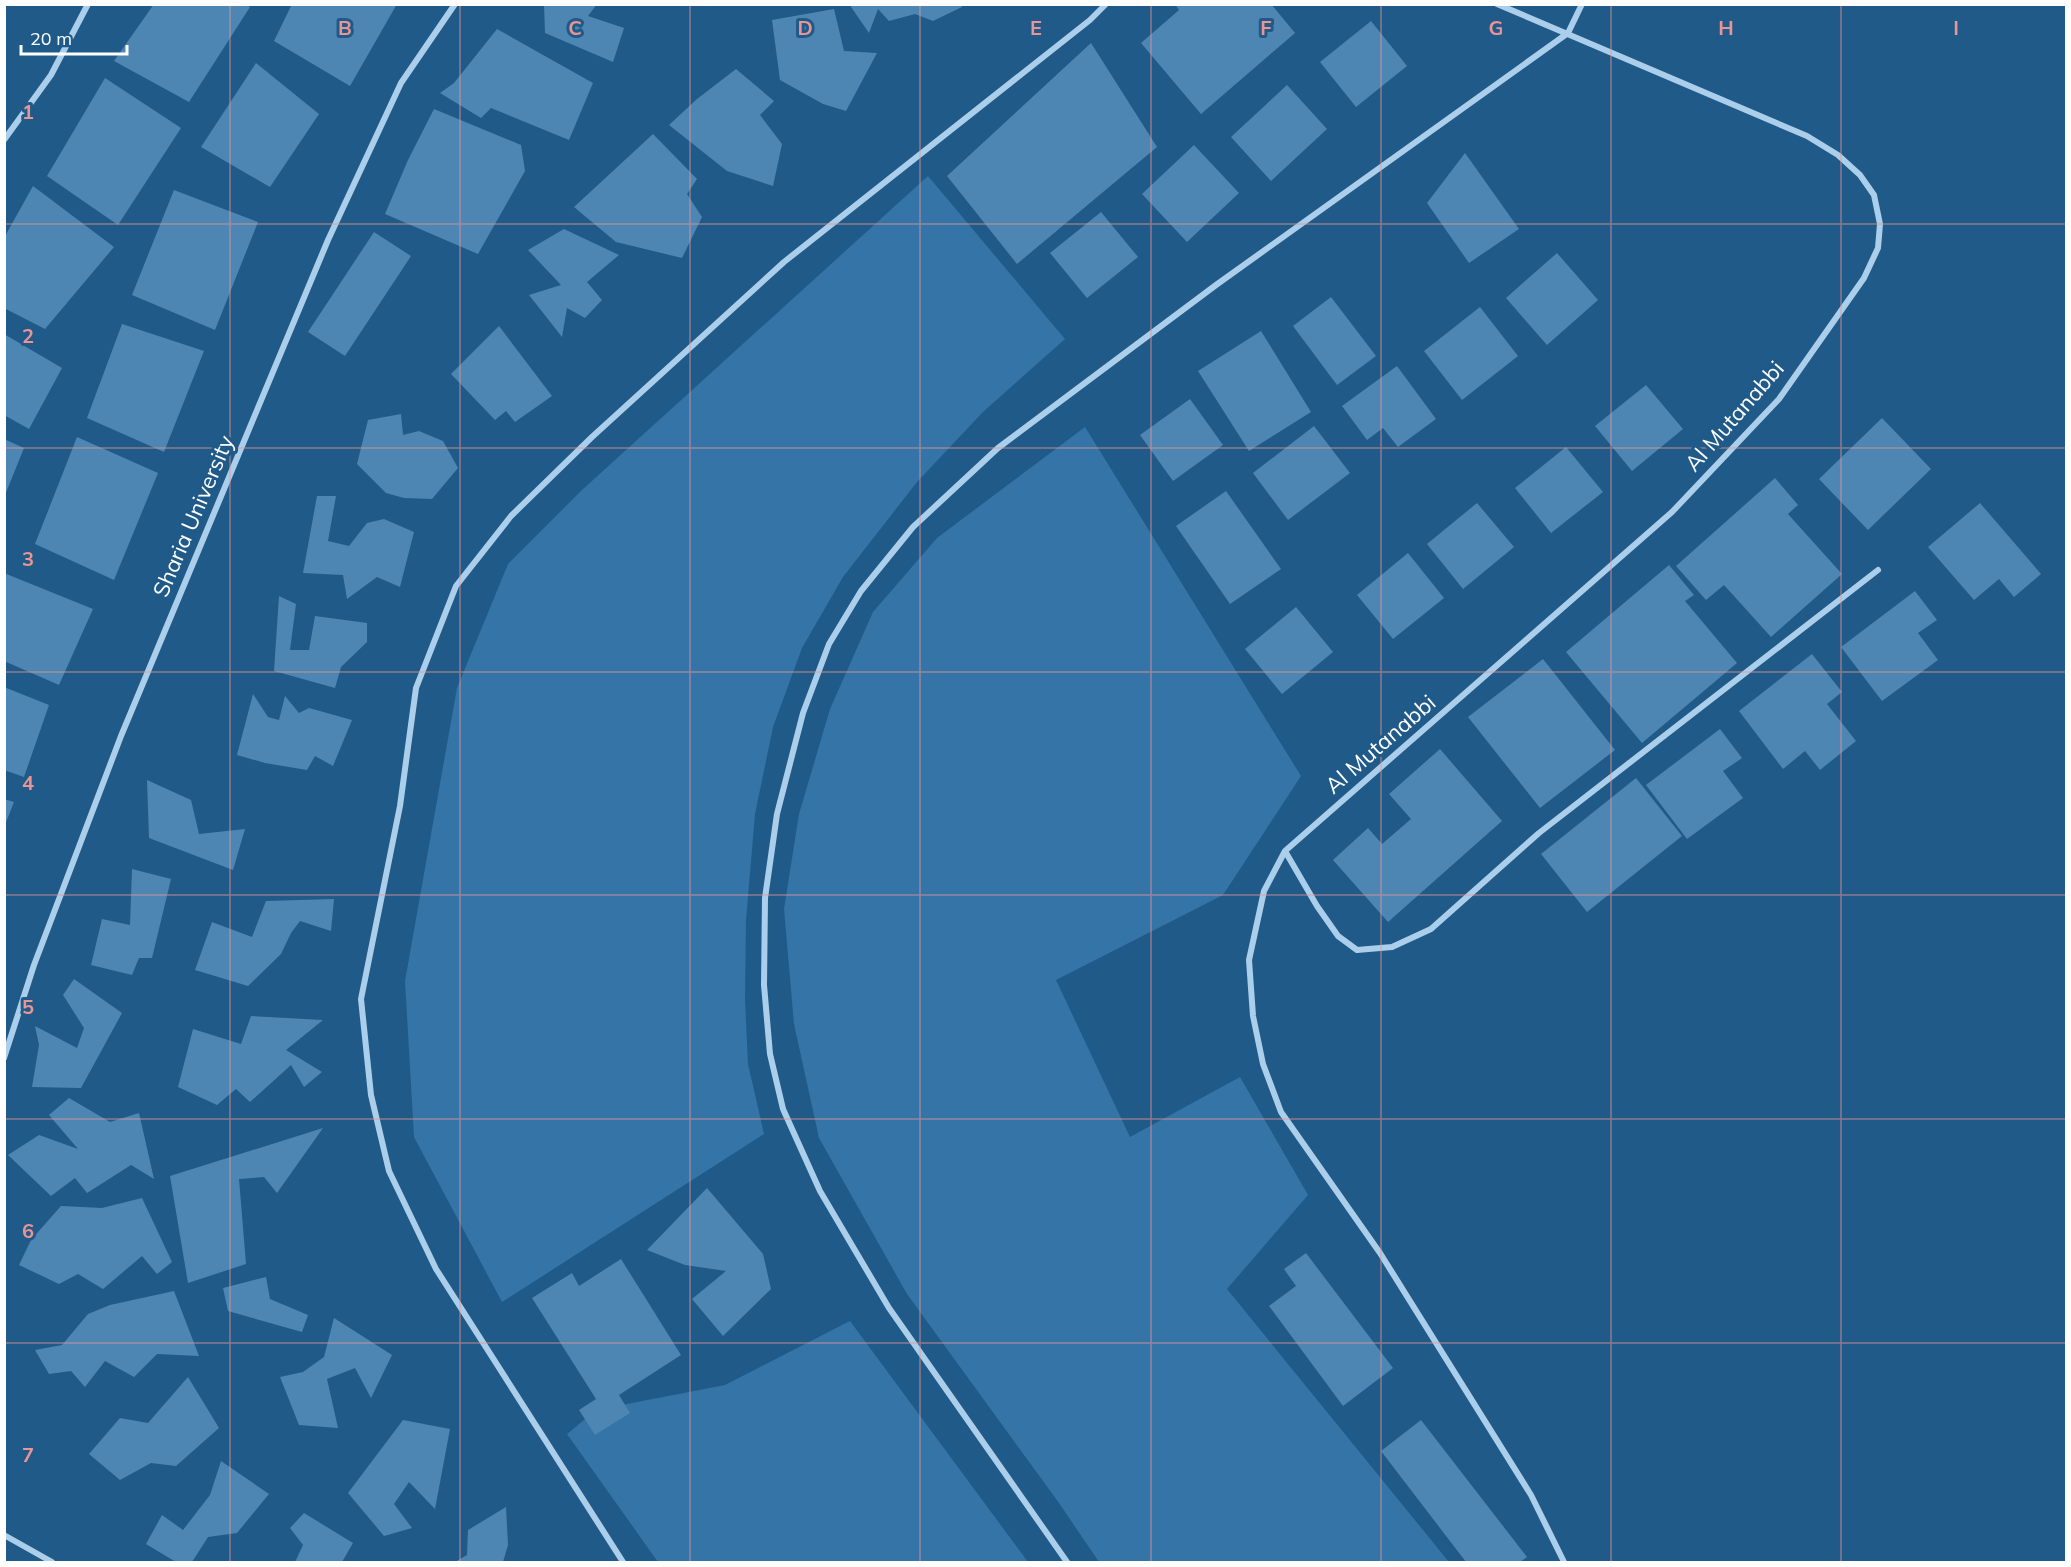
<svg xmlns="http://www.w3.org/2000/svg" width="2071" height="1567" font-family="Mulish,sans-serif">
<style>
.green{fill:#3474a7}
.building{fill:#4d86b3}
.lines{fill:none;stroke-linecap:round;stroke-linejoin:round}
.street{stroke:#abcfeb;stroke-width:6}
.grid{fill:none;stroke:#ea9494;stroke-width:1.5;stroke-opacity:0.55}
.labels{text-anchor:middle;stroke-width:6;stroke-linejoin:round;paint-order:stroke}
.street-label{font-size:22px;fill:#fff;stroke:#205a89}
.grid-label{font-size:20px;text-anchor:middle;font-weight:bold;fill:#ea9494;stroke:#205a89;stroke-width:6;stroke-linejoin:round;paint-order:stroke}
</style>
<rect width="100%" height="100%" fill="#205a89"/>
<path class="green" d="M928,176l137,163 -82,73 -66,70 -74,95 -41,71 -29,79 -18,87 -9,106 -1,80 3,64 16,70 -262,168 -88,-165 -9,-156 52,-293 51,-124 74,-74z
M1085,427l216,349 -78,119 -167,85 74,157 110,-60 68,118 -81,94 222,273h-350l-40,-59 -152,-209 -88,-156 -25,-114 -10,-115 15,-95 31,-105 43,-97 64,-74z
M850,1321l178,241h-370l-91,-128 29,-24 129,-25z"/>
<path class="building" d="M154,4h92l4,3 -61,95 -75,-41z
M292,4h105l-47,82 -76,-45z
M544,4h53l-9,12 36,12 -11,34 -68,-29z
M849,4h112l1,3 -29,14 -18,-7 -26,7 -11,-12 -9,24z
M1175,4h96l24,29 -94,81 -60,-71 38,-33z
M834,9l10,42 33,2 -31,58 -23,-7 -43,-24 -8,-60z
M1371,21l36,45 -51,41 -36,-45z
M497,29l96,54 -24,57 -78,-32 -10,10 -41,-25 14,-10z
M1091,43l66,104 -140,117 -70,-88z
M256,63l63,51 -49,73 -69,-40z
M736,69l38,32 -14,14 22,29 -9,42 -46,-15 -58,-46 28,-26z
M105,78l76,50 -63,97 -71,-49z
M1287,85l40,44 -56,52 -40,-44z
M434,109l87,36 4,26 -47,83 -93,-40 23,-54z
M653,134l44,45 -10,15 15,23 -20,41 -66,-16 -42,-35z
M1194,145l45,48 -52,49 -45,-48z
M1465,153l54,76 -50,34 -42,-60z
M33,186l81,61 -69,82 -41,-21v-70z
M174,190l84,32 -43,108 -83,-35z
M1101,212l37,45 -51,41 -37,-45z
M564,229l55,26 -32,27 15,18 -17,18 -18,-10 -5,29 -33,-42 32,-10 -33,-35z
M374,232l37,24 -66,100 -37,-24z
M1557,253l41,47 -51,45 -41,-47z
M1331,297l45,59 -39,29 -44,-59z
M1480,307l38,49 -56,44 -38,-49z
M122,324l82,27 -40,101 -77,-34z
M499,326l53,70 -37,26 -9,-11 -11,9 -44,-46z
M1261,331l50,81 -62,39 -51,-80z
M4,334l58,34 -33,61 -25,-14z
M1397,366l39,53 -38,28 -15,-19 -16,12 -25,-34z
M1646,385l37,44 -51,42 -37,-45z
M1190,399l33,46 -50,36 -33,-46z
M401,414l2,21 16,-4 24,10 15,27 -26,31 -28,-1 -18,-5 -29,-29 11,-44z
M1882,418l49,51 -63,61 -49,-51z
M1314,426l36,47 -62,47 -35,-47z
M77,437l81,36 -44,107 -79,-36z
M4,439l20,9 -19,47h-1z
M1566,447l37,45 -52,41 -36,-45z
M1775,478l23,27 -10,9 54,60 -71,63 -47,-52 -18,15 -30,-34z
M1226,491l55,78 -51,35 -54,-78z
M317,496h19l-8,45 21,5 18,-23 17,-4 30,13 -14,55 -23,-10 -30,22 -4,-24 -40,-2z
M1477,503l37,44 -51,42 -36,-45z
M1980,503l61,71 -27,23 -15,-18 -25,21 -46,-53z
M1408,553l36,45 -51,41 -36,-44z
M1669,565l25,30 -9,6 52,62 -95,80 -76,-91z
M4,573l89,36 -34,76 -55,-24z
M1915,591l22,29 -19,13 20,27 -56,41 -41,-54z
M279,596l17,8 -6,46h19l6,-34 52,7v19l-26,25 -6,21 -61,-17z
M1296,607l37,45 -51,42 -37,-45z
M1812,654l30,38 -15,12 29,37 -36,29 -15,-19 -22,18 -44,-58z
M1543,659l72,91 -75,58 -72,-91z
M4,687l45,18 -25,72 -20,-7z
M253,694l15,23 11,3 6,-24 14,17 10,-5 43,12 -19,46 -18,-10 -8,14 -42,-7 -28,-8z
M1720,729l22,29 -19,13 20,27 -56,41 -41,-54z
M1440,749l62,72 -114,101 -55,-62 35,-32 14,16 29,-25 -22,-25z
M1636,778l46,58 -95,76 -46,-58z
M147,780l44,20 8,34 46,-5 -12,41 -84,-32z
M4,799l10,3 -9,23h-1z
M132,869l39,10 -19,79h-13l-7,17 -41,-10 11,-46 28,6z
M334,899l-3,32 -31,-10 -9,12 -10,21 -33,32 -53,-16 17,-48 40,15 14,-36z
M74,979l48,34 -41,75 -49,-1 7,-42 -4,-19 42,22 7,-20 -21,-33z
M251,1016l72,4 -37,30 36,22 -18,15 -13,-22 -41,37 -14,-13 -19,16 -39,-18 15,-58 48,15z
M69,1098l41,24 29,-9 15,66 -23,-14 -44,28 -12,-15 -24,18 -43,-41 31,-20 39,14 -29,-34z
M323,1128l-46,65 -13,-16 -25,2 7,85 -58,19 -18,-107z
M707,1188l56,66 8,35 -48,47 -31,-37 34,-28 -41,-6 -38,-15z
M142,1198l30,64 -15,12 -15,-18 -39,33 -25,-15 -19,10 -40,-19 12,-25 30,-34 41,2z
M1306,1253l87,115 -50,38 -74,-100 27,-20 -12,-17z
M621,1259l60,96 -62,40 11,18 -35,22 -16,-25 17,-11 -64,-101 40,-25 7,13z
M266,1277l4,22 38,16 -6,17 -74,-21 -5,-23z
M174,1291l25,65 -42,-2 -23,23 -29,-16 -20,26 -14,-16 -22,3 -14,-24 27,-5 26,-31 22,-9z
M334,1318l58,37 -21,43 -16,-30 -28,11 11,49 -39,-3 -19,-48 23,-5 21,-15z
M188,1377l31,51 -43,38 -25,-3 -31,17 -31,-26 31,-36 28,5z
M403,1420l47,9 -15,80 -26,-27 -15,22 18,24 -28,8 -36,-43z
M1421,1420l106,137 -7,5h-54l-85,-111z
M221,1461l48,33 -32,39 -29,4 -16,25h-16l-30,-18 16,-29 21,15 27,-35z
M506,1507l2,38 -5,17h-48l12,-7 1,-25z
M304,1513l49,30 -11,19h-47l8,-17 -13,-17z"/>
<g class="lines">
<path class="street" d="M1497,4l310,132 31,19 22,20 14,20 6,29 -2,24 -14,30 -85,121 -107,113 -387,339 -21,40 -15,69 4,56 10,48 18,48 99,141 151,242 33,67
M4,140l47,-65 37,-71
M1285,851l32,55 21,30 19,14 35,-3 39,-18 108,-96 339,-263
M4,1058l30,-93 87,-229 207,-496 73,-157 54,-79
M4,1535l48,27
M623,1562l-187,-293 -47,-98 -18,-76 -10,-96 39,-193 16,-118 40,-102 55,-70 81,-79 192,-175 306,-242 16,-16
M1067,1562l-178,-254 -69,-117 -37,-82 -13,-55 -6,-69 1,-87 12,-84 26,-101 26,-69 32,-53 52,-64 85,-79 218,-163 352,-252 14,-29"/>
</g>
<path class="grid" d="M230,4v1558M460,4v1558M690,4v1558M920,4v1558M1151,4v1558M1381,4v1558M1611,4v1558M1841,4v1558M4,224h2062M4,448h2062M4,672h2062M4,895h2062M4,1119h2062M4,1343h2062"/>
<g class="labels">
<g class="street-label">
<text transform="translate(1734 416) rotate(-49)" y="8">Al Mutanabbi</text>
<text transform="translate(193 516) rotate(-67)" y="8">Sharia University</text>
<text transform="translate(1380 744) rotate(-41)" y="8">Al Mutanabbi</text>
</g>
</g>
<g class="grid-label">
<text x="345" y="35">B</text>
<text x="575" y="35">C</text>
<text x="805" y="35">D</text>
<text x="1036" y="35">E</text>
<text x="1266" y="35">F</text>
<text x="1496" y="35">G</text>
<text x="1726" y="35">H</text>
<text x="1956" y="35">I</text>
<text x="28" y="119">1</text>
<text x="28" y="343">2</text>
<text x="28" y="566">3</text>
<text x="28" y="790">4</text>
<text x="28" y="1014">5</text>
<text x="28" y="1238">6</text>
<text x="28" y="1462">7</text>
</g>
<rect width="2071" height="1567" fill="none" stroke="#ffffff" stroke-width="12"/>
<path d="M21 45v9h106v-9" fill="none" stroke="#ffffff" stroke-width="3"/>
<text x="30" y="45" font-size="18" fill="#ffffff" stroke="#205a89" stroke-width="4.5" paint-order="stroke">20 m</text>
</svg>
